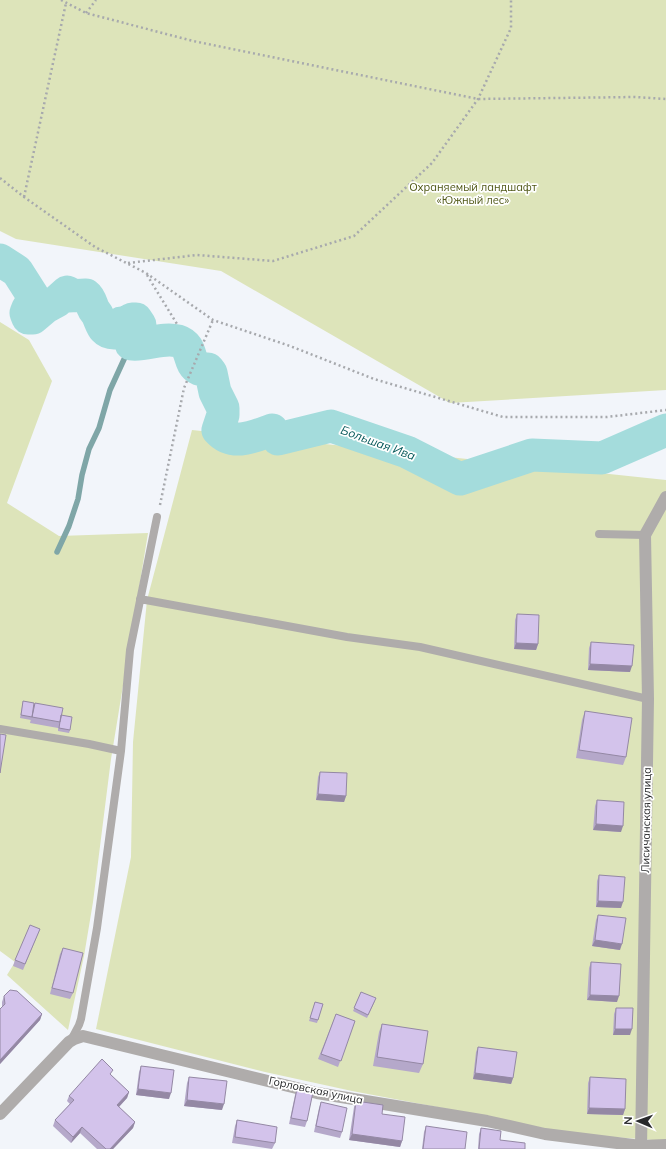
<svg xmlns="http://www.w3.org/2000/svg" width="666" height="1149" font-family="Mulish,sans-serif">
<style>
.green{fill:#dde4ba}
.lines{fill:none;stroke-linecap:round;stroke-linejoin:round}
.stream{stroke:#7fa6a7;stroke-width:5.5}
.river{stroke:#a4dcdc;stroke-width:33}
.path{stroke:#a7a9ad;stroke-width:2.5;stroke-dasharray:2 3;stroke-linecap:butt}
.lane{stroke:#afacab;stroke-width:8}
.street{stroke:#afacab;stroke-width:12}
.wall{fill:#b5a8ca}
.shaded-wall{fill:#9488a4}
.building{fill:#d3c3eb;stroke:#9488a4}
.labels{text-anchor:middle;stroke-width:3.5;stroke-linejoin:round;paint-order:stroke}
.park-label{font-size:11px;fill:#505817;stroke:#fff}
.street-label{font-size:11px;fill:#28292b;stroke:#fff}
.water-label{font-size:12px;font-style:italic;fill:#055859;stroke:#fff}
</style>
<rect width="100%" height="100%" fill="#f2f5fa"/>
<path class="green" d="M0,0h666v390l-216,13 -229,-132 -205,-32 -16,-8z
M0,322l29,18 23,41 -45,122 52,33 89,-3 -37,226 -18,143 -9,54 -16,74 -61,-55 8,-13 -15,-11z
M192,430l474,50v661l-93,-7 -104,-21 -117,-22 -87,-19 -169,-43 35,-172 2,-115 14,-142z"/>
<g class="lines">
<path class="stream" d="M57,552l12,-26 9,-27 4,-24 7,-26 10,-21 11,-38 21,-46"/>
<path class="river" d="M0,260l17,11 21,33 -2,3 -8,1 -2,5 2,5h5l13,-11 11,-6 10,-9 2,1 -1,3 18,-1c4,3 5,8 7,13 1,3 4,5 5,8 4,9 5,17 16,17 4,-3 3,-7 7,-10l3,1 8,-5h4l4,6v4l-2,2 -8,2 -1,3 2,8c15,2 31,-7 47,-3 16,5 9,23 21,28 3,1 5,0 9,0l3,4 4,19 8,16v7l-5,15c15,17 37,6 54,0l6,9 53,-13 76,26 53,27 72,-24 70,3 64,-28"/>
<path class="path" d="M61,0l25,13 107,28 285,58 157,-2 31,2
M86,13l10,-13
M0,178l24,19 71,50 51,26 67,47 77,26 84,33 129,38h104l59,-7
M24,197l42,-194
M128,263l69,-8 76,6 81,-25 78,-73 46,-64 33,-71v-28
M147,275l30,49
M160,505l24,-117 29,-68"/>
<path class="lane" d="M599,534l46,1
M140,599l207,38 73,10 228,52
M0,729l89,15 32,7
M70,1042l9,-17 2,-6 16,-91 24,-177 9,-101 27,-133"/>
<path class="street" d="M0,1114l69,-72 5,-3 9,-3 234,57 170,28 58,13 96,12 25,-1
M641,1149l7,-450 -3,-164 21,-38"/>
</g>
<path class="wall" d="M517,614l21,30 -2,6 -22,-1 1,-29z
M591,642l39,30 -42,-2 1,-22z
M23,701l10,5 2,-3 26,12 9,15 -1,3 -11,-2v-4v1l-28,-5 1,-4v1l-11,-2z
M585,711l41,46 -3,8 -47,-7 6,-38z
M320,772l26,24 -2,6 -28,-2 2,-23z
M597,800l24,32 -28,-2 2,-24z
M599,875l22,33 -25,-1 1,-26z
M598,915l22,35 -28,-4 4,-26z
M40,929l-17,41 -10,-4 2,-6z
M63,948l10,45 -3,6 -20,-5 10,-40z
M591,962l26,40 -30,-2 2,-32z
M361,992l14,9 -8,17 -14,-7z
M4,996l38,18 -2,6 -40,44v-55l2,-2v-5z
M315,1002l8,2 -6,19 -8,-2z
M616,1008l14,27h-17l1,-21z
M336,1014l19,7 -17,46 -20,-8z
M382,1024l41,40 -4,9 -46,-7 6,-34z
M478,1047l35,31 -2,6 -38,-5 3,-27z
M141,1066l28,33 -33,-4 3,-23z
M111,1075l18,17 -2,6 -8,9 16,15 -2,6 -20,21h-16l-17,-16 -9,10 -18,-17 2,-6 15,-16 -3,-3 2,-5z
M189,1077l33,33 -38,-4 3,-23z
M590,1077l35,32 -2,6 -36,-1 1,-31z
M297,1089l10,32 -2,6 -16,-3 6,-29z
M356,1101l26,13 20,27 -2,6 -51,-7 5,-33z
M321,1102l21,30 -2,6 -26,-6 5,-24z
M237,1120l38,23 -3,6 -40,-6 3,-17z
M426,1126l39,23h-43l2,-17z
M481,1128l19,12 25,9h-47l1,-15z"/>
<path class="shaded-wall" d="M516,643l22,1 -2,6 -22,-1z
M590,664l42,2 -2,6 -42,-2z
M318,794l28,2 -2,6 -28,-2z
M596,824l27,2 -2,6 -28,-2z
M598,901l25,1 -2,6 -25,-1z
M595,940l27,4 -2,6 -28,-4z
M590,995l29,1 -2,6 -30,-2z
M42,1014l-2,6 -40,44v-4z
M615,1029h17l-2,6h-17z
M475,1073l38,5 -2,6 -38,-5z
M138,1089l33,4 -2,6 -33,-4z
M129,1092l-2,6 -12,13 2,-6z
M187,1100l37,4 -2,6 -38,-4z
M589,1108l36,1 -2,6 -36,-1z
M135,1122l-2,6 -20,21h-3z
M82,1127l-2,6 -9,10 2,-6z
M352,1134l50,7 -2,6 -51,-7z"/>
<path class="building" d="M517,614l22,1 -1,29 -22,-1z
M591,642l43,3 -2,21 -42,-2z
M23,701l11,2 -2,14 -11,-2z
M35,703l28,5 -3,14 -28,-5z
M585,711l47,7 -6,39 -47,-7z
M61,715l11,2 -2,13 -11,-2z
M0,734l6,1 -6,38z
M320,772l27,1 -1,23 -28,-2z
M597,800l27,2 -1,24 -27,-2z
M599,875l26,2 -2,25 -25,-1z
M598,915l28,3 -4,26 -27,-4z
M30,925l10,4 -15,35 -10,-4z
M63,948l20,5 -10,40 -21,-5z
M591,962l30,2 -2,32 -29,-1z
M10,990l7,1 25,23 -42,46v-51l5,-5 -1,-8z
M361,992l15,6 -8,17 -14,-7z
M315,1002l8,2 -5,16 -8,-2z
M616,1008h17l-1,21h-17z
M336,1014l19,7 -14,40 -20,-7z
M382,1024l46,7 -5,33 -46,-7z
M478,1047l39,5 -4,26 -38,-5z
M102,1059l11,11 -3,4 19,18 -12,13 18,17 -25,27h-4l-24,-22 -9,10 -18,-17 19,-20 -5,-4z
M141,1066l33,4 -3,23 -33,-4z
M189,1077l38,4 -3,23 -37,-4z
M590,1077l36,2 -1,30 -36,-1z
M297,1089l16,3 -6,29 -16,-3z
M356,1101l27,4 -1,9 23,3 -3,24 -50,-7z
M321,1102l26,6 -5,24 -26,-6z
M237,1120l40,7 -2,16 -40,-6z
M426,1126l41,6 -2,17h-42z
M481,1128l20,3 -1,9 25,3v6h-46z"/>
<g class="labels">
<g class="park-label">
<text x="473" y="191">Охраняемый ландшафт<tspan x="473" dy="13">«Южный лес»</tspan></text>
</g>
<g class="street-label">
<text transform="translate(646 820) rotate(-89)" y="4">Лисичанская улица</text>
<text transform="translate(316 1090) rotate(12)" y="4">Горловская улица</text>
</g>
<g class="water-label">
<text transform="translate(378 443) rotate(20)" y="4">Большая Ива</text>
</g>
</g>
<g transform="translate(638 1121) rotate(272)" stroke="#ffffff" stroke-width="3" paint-order="stroke">
<path d="M0-3L7 15L0 10L-7 15Z" fill="#28292b"/>
<text y="-6" font-size="11" font-weight="bold" text-anchor="middle" fill="#28292b">N</text>
</g>
</svg>
